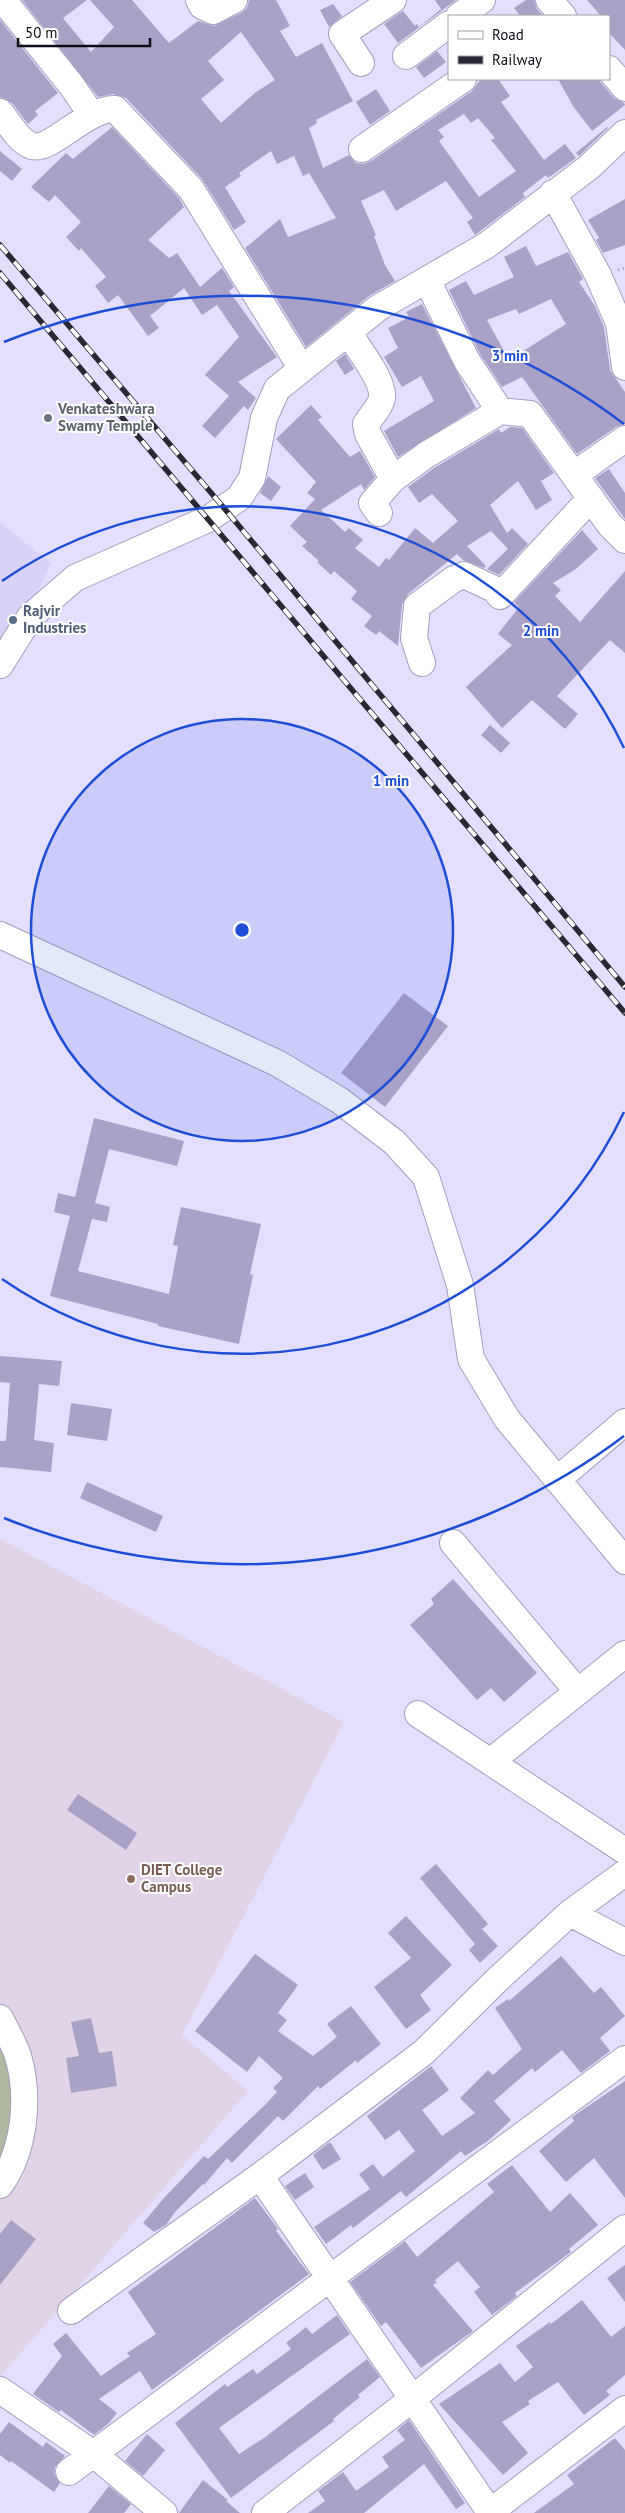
<svg xmlns="http://www.w3.org/2000/svg" width="625" height="2513" font-family="'PT Sans',sans-serif">
<style>
.built{fill:#d8d2f8}
.education{fill:#e1d4e8}
.grass{fill:#afb9a0}
.building{fill:#aaa2c6;fill-rule:evenodd}
.lines{fill:none;stroke-linecap:round;stroke-linejoin:round}
.minor-casing{stroke:#a49fbd;stroke-width:28}
.path{stroke:#9a96af;stroke-width:3;stroke-dasharray:1 4;stroke-linecap:butt}
.minor{stroke:#fff;stroke-width:26}
.rail-casing{stroke:#2a2734;stroke-width:5.5}
.rail{stroke:#fff;stroke-width:4;stroke-dasharray:11;stroke-linecap:butt}
.ring{fill:none;stroke:#1d4ed8;stroke-width:2.5}
.worship-dot{fill:#6b7280;stroke:#fff;stroke-width:2}
.service-dot{fill:#5c6f8a;stroke:#fff;stroke-width:2}
.education-dot{fill:#8d6e63;stroke:#fff;stroke-width:2}
.labels{text-anchor:middle;stroke-width:4;stroke-linejoin:round;paint-order:stroke}
.worship-label{font-size:15px;font-weight:bold;fill:#5b616d;stroke:#fff;text-anchor:start}
.service-label{font-size:15px;font-weight:bold;fill:#4e5e75;stroke:#fff;text-anchor:start}
.education-label{font-size:15px;font-weight:bold;fill:#785e54;stroke:#fff;text-anchor:start}
.centre{fill:#1d4ed8;stroke:#fff;stroke-width:2.5}
.ring-label{font-size:15px;text-anchor:middle;font-weight:bold;fill:#1d4ed8;stroke:#fff;stroke-width:4;stroke-linejoin:round;paint-order:stroke}
</style>
<rect width="100%" height="100%" fill="#e4dfff"/>
<path class="built" d="M0,523l51,40 -51,114z"/>
<path class="education" d="M0,1539l344,183 -162,313 66,56 -248,286z"/>
<path class="grass" d="M0,2043c20,32 17,87 0,119z"/>
<path class="building" d="M22,0h65l-24,18 28,34 23,-25 -24,-27h42l37,43 29,-22 16,5 27,-13 6,-5 2,-8h27l14,26 -10,5 16,26 26,-14 31,58 -37,19 1,3 -8,5 14,40 26,-13 7,8 8,1 7,-3 101,-70 9,-12h17l12,17 -9,6 43,58 21,-16 11,14 -28,20 -2,-3 -23,18 2,4 -50,38 -8,-13 6,-4 -27,-37 -50,30 -12,-21 -23,11 15,34 -2,1 11,29 10,16 -26,15 -63,51 -61,-99 35,-29 8,18 48,-19 -27,-45 -6,3 -9,-20 -17,8 -6,-13 -32,22 2,3 -16,11 21,35 -12,8 -32,-51 -76,-81 -13,-4 -15,3zM241,32l34,48 -19,12 -35,31 -20,-24 23,-19 -16,-19zM464,114l7,9 7,-5 17,20 -4,2 25,31 -37,26 -40,-56 5,-4 -6,-7z
M435,0h21l-58,43 -14,-19 19,-13 12,15 2,-2 2,3 22,-18z
M526,0h8l3,9 6,7h-23l-6,-8z
M587,0h38v50l-16,-17v-17h-8z
M333,4l9,12 -13,11 -9,-17z
M0,20l58,73 -23,18 3,4 -10,9 -16,-21 -12,-6z
M437,51l9,11 -22,16 -8,-11z
M558,79h40l16,19 10,5 1,2 -33,26 -19,-25z
M376,89l14,22 -20,14 -14,-23z
M112,127l67,71 5,9 -36,33 21,18 8,-5 23,34 22,-19 12,19 -5,4 48,66 -39,25 18,16 -8,12 -4,-4 -29,32 -13,-12 27,-30 -24,-21 34,-38 -22,-32 -15,10 -18,-27 -34,28 9,12 -11,8 -30,-41 -10,8 -13,-17 11,-9 -25,-29 -2,3 -13,-14 15,-15 -26,-27 -6,7 -18,-15 35,-34 7,6z
M607,127l1,1 -29,28 -3,-3z
M0,151l22,18 -10,12 -12,-10z
M625,199v46l-22,8 -7,-13 3,-2 -11,-18z
M526,246l10,20 32,-14 15,27 -4,3 16,24 9,21 6,43 15,22v32l-9,3 -39,27 -55,-77 -20,10 -22,-33 -31,-64 17,-9 8,14 40,-18 -10,-20zM551,299l15,25 -57,36 -22,-40 29,-11 3,5z
M422,304l54,104 -78,49 -14,-26 50,-30 -13,-25 -19,11 -18,-30 14,-9 -10,-20 21,-11 -3,-5z
M345,354l9,15 -9,6 -9,-14z
M311,405l11,12 -4,3 32,37 10,-6 15,26 -11,13 -3,-6 -40,26 24,22 4,-4 14,12 -8,8 24,19 7,-9 3,2 26,-32 18,15 25,-22 -26,-27 -13,9 -11,-16 26,-19 65,-39 2,4 9,-6 12,1 32,45 -13,8 11,19 -16,10 -18,-29 -28,24 17,28 5,-5 16,16 -29,31 -12,-6 21,-20 -17,-18 -24,15 19,20 -2,2 -21,-8 -6,-6 -49,40 -6,11 -4,41 -19,-15 -3,4 -12,-9 8,-10 -21,-17 6,-8 -23,-20 -3,4 -14,-13 2,-1 -17,-15 5,-4 -17,-16 25,-27 -8,-6 9,-11 -40,-43z
M609,469l16,24v26l-30,-41z
M268,476l13,11 -10,14 -11,-8z
M582,530l16,19 -22,20 -23,14 8,7 -6,6 25,26 45,-51v82l-15,-13 -53,56 21,18 -13,15 -33,-29 -30,28 -36,-41 46,-42 -14,-11 21,-27 -5,-5z
M490,725l20,18 -9,10 -20,-18z
M404,993l44,33 -63,81 -44,-34z
M94,1118l90,23 -7,25 -68,-17 -14,54 15,4 -3,15 -15,-3 -14,52 91,23 9,-48 -5,-1 8,-38 80,17 -11,50 3,1 -14,69 -81,-18v-2l-108,-28 20,-80 -16,-4 4,-19 17,4z
M0,1356l62,5 -3,25 -20,-2 -5,56 20,3 -3,29 -51,-5v-26h6l4,-58 -10,-1z
M71,1403l41,6 -5,32 -40,-6z
M87,1482l76,34 -7,16 -76,-34z
M453,1579l84,94 -33,29 -13,-14 -14,12 -67,-75 24,-21 -3,-5z
M78,1794l59,39 -11,17 -59,-40z
M436,1864l52,60 -6,5 16,17 -18,17 -11,-13 6,-6 -55,-66z
M406,1916l46,49 -32,30 11,15 -25,19 -32,-42 37,-29 -23,-25z
M255,1954l43,31 -20,28 9,7 -9,11 35,25 24,-19 -10,-13 24,-18 30,38 -24,19 -1,-3 -36,29 -2,-3 -35,35 -5,-5 -46,47 -5,-5 -23,27 -1,-1 -28,28 -9,13 -12,7 -11,-9 21,-25 40,-42 4,3 58,-55 11,-12 -4,-4 10,-10 -24,-22 -12,16 -52,-41z
M561,1956l33,37 7,-6 24,29 -25,22 10,13 -29,22 -19,-23 -27,22 -3,-4 -38,33 17,19 -22,20 -24,16 -4,-5 -55,46 -5,-6 -48,37 -2,-3 -25,19 -12,-17 56,-38 -11,-15 14,-10 10,13 32,-26 -16,-21 -14,10 -18,-24 64,-50 18,24 -27,20 20,26 33,-23 -15,-15 28,-28 5,5 29,-26 -27,-41 13,-9 1,2z
M91,2018l8,35 13,-2 5,35 -46,7 -5,-35 13,-2 -8,-34z
M625,2081v117l-31,-40 -28,24 -27,-31 35,-30 -2,-4z
M330,2142l11,17 -18,11 -10,-15z
M512,2165l38,47 20,-19 28,32 -29,24 2,3 -56,41 2,3 -25,19 -18,-23 6,-5 -22,-26 -23,19 2,2 -4,3 40,46 -52,37 -35,-46 -5,4 -31,-44 55,-41 12,16 77,-65 -7,-8z
M305,2173l9,14 -19,13 -10,-14z
M255,2198l23,31 -2,2 33,43 -157,116 -12,-19 -41,28 18,14 -9,11 -14,11 -33,-25 -2,2 -26,-18 29,-38 -9,-12 13,-11 35,43 29,-20 -3,-3 29,-19 -28,-42z
M11,2220l25,19 -36,46v-51z
M625,2265v37l-18,-24z
M582,2300l29,37 14,-11v49l-19,16 4,4 -26,20 -26,-33 -30,19 2,3 -28,18 26,31 -25,22 -64,-71 61,-41 15,19 18,-15 -17,-21 34,-24 1,2z
M337,2315l13,19 -131,94 20,26 25,-16 103,-79 13,18 -22,18 2,2 -27,22 1,2 -103,77 -56,-75 50,-39 2,3 26,-18 4,5 34,-25 -5,-6 20,-16 6,7z
M409,2420l56,83 -9,6 -32,-45 -60,49h-56l17,-12 -7,-10 25,-19 13,19 33,-24 -7,-10 23,-17 -8,-10z
M9,2422l34,25 3,-5 19,14 -10,11 -1,7 6,9 -6,9 -43,-31 -1,2 -10,-8v-21z
M147,2434l18,16 -22,26 -18,-15z
M615,2438l10,12v63h-91l40,-29 -7,-9z
M203,2480l25,20 -2,1 14,12h-61z
M109,2486l22,18 -7,9h-36z"/>
<g class="lines">
<defs>
<path id="minor" d="M3,0l69,86 19,28
M199,0l3,6 11,5 21,-11
M549,0l14,16
M459,16l23,-16
M406,56l43,-32
M361,63l-19,-29 51,-34
M609,69l16,19
M0,112c9,11 18,29 32,34 19,6 54,-38 83,-37l76,80 111,180
M362,149l101,-70
M553,193l45,82 21,48 6,44
M427,280l40,81 33,50
M348,332c9,15 36,48 34,65 -1,9 -11,19 -16,27l2,10 25,45 -21,24 7,10
M575,474l50,-35
M393,479l33,-24 74,-44 30,3 80,111 15,15
M422,663l-8,-25 3,-32 37,-27 10,-4 30,14 6,7 91,-98
M0,665l30,-48 45,-39 133,-59 31,-21 13,-20 12,-60 13,-29 101,-81 109,-63 102,-78 36,-34
M0,935l277,128 62,37 55,42 32,35 34,108 11,74 36,60 118,142
M557,1480l68,-58
M453,1543l125,149
M418,1714l207,137
M490,1762l135,-108
M570,1913l55,-40
M625,1942l-55,-29 -72,66 -74,73 -164,124 230,336 135,-103
M0,2018c6,12 14,26 18,38 12,41 7,94 -18,129
M71,2311l189,-135
M0,2390l95,65 69,58
M69,2472l556,-413
M265,2513l147,-114 213,-171"/>
</defs>
<use href="#minor" class="minor-casing"/>
<path class="path" d="M618,270l7,-2"/>
<use href="#minor" class="minor"/>
<defs>
<path id="rail" d="M0,245l224,263 401,479
M0,273l625,740"/>
</defs>
<use href="#rail" class="rail-casing"/>
<use href="#rail" class="rail"/>
</g>
<circle cx="242" cy="930" r="211" fill="#1d4ed8" fill-opacity=".12"/>
<g class="ring">
<circle cx="242" cy="930" r="211"/>
<path d="M624 1112A423 423 0 0 1 2 1279M2 581A423 423 0 0 1 624 748"/>
<path d="M624 1436A634 634 0 0 1 4 1518M4 342A634 634 0 0 1 624 424"/>
</g>
<circle class="worship-dot" cx="48" cy="418" r="5"/>
<circle class="service-dot" cx="13" cy="620" r="5"/>
<circle class="education-dot" cx="131" cy="1879" r="5"/>
<g class="labels">
<g class="worship-label">
<text x="58" y="414">Venkateshwara<tspan x="58" dy="17">Swamy Temple</tspan></text>
</g>
<g class="service-label">
<text x="23" y="616">Rajvir<tspan x="23" dy="17">Industries</tspan></text>
</g>
<g class="education-label">
<text x="141" y="1875">DIET College<tspan x="141" dy="17">Campus</tspan></text>
</g>
</g>
<circle cx="242" cy="930" r="8" class="centre"/>
<g class="ring-label">
<text x="510" y="361">3 min</text>
<text x="541" y="636">2 min</text>
<text x="391" y="786">1 min</text>
</g>
<rect x="448" y="15" width="162" height="65" fill="#ffffff" stroke="#9f9ea2"/>
<rect x="458" y="31" width="25" height="8" fill="#ffffff" stroke="#9f9ea2"/>
<text x="492" y="40" font-size="15" fill="#0f0c17">Road</text>
<rect x="458" y="56" width="25" height="8" fill="#2a2734" stroke="#9f9ea2"/>
<text x="492" y="65" font-size="15" fill="#0f0c17">Railway</text>
<path d="M18 38v8h132v-8" fill="none" stroke="#0f0c17" stroke-width="2.5"/>
<text x="25" y="38" font-size="15" fill="#0f0c17" stroke="#ffffff" stroke-width="4" paint-order="stroke">50 m</text>
</svg>
